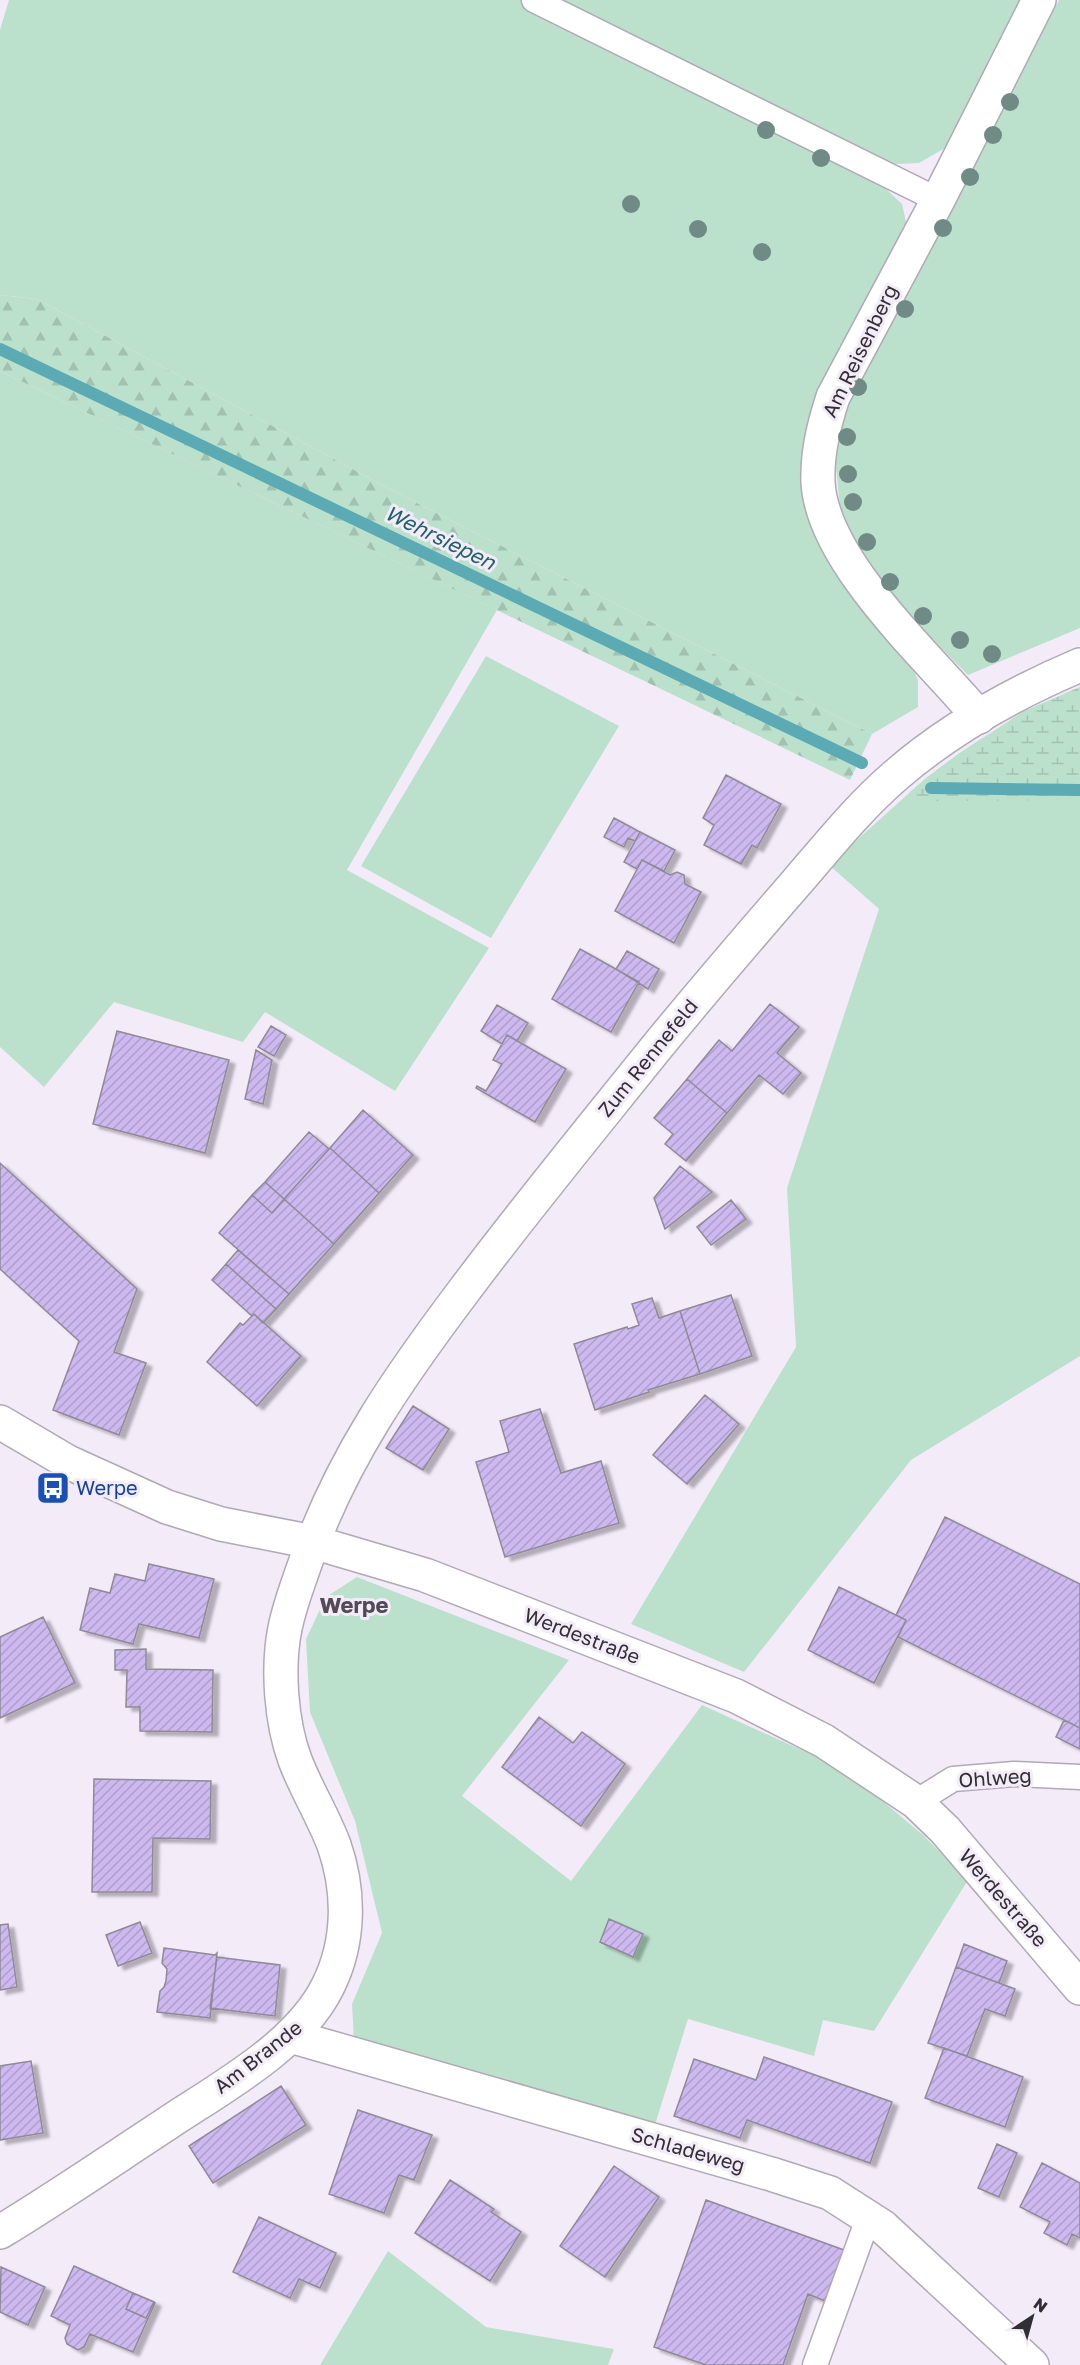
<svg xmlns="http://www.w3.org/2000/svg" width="1080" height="2365" font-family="'Golos Text',sans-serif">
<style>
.green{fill:#bbe1cd}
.forest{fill:url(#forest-firs)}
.wetland{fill:url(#wetland-marsh)}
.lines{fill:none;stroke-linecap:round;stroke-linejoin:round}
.stream{stroke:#5baab4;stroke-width:12}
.building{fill:url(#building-hatch);stroke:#8f8a97;stroke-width:1.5;filter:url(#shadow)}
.lane-casing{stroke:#b1a9b6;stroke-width:27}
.street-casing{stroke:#b1a9b6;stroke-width:36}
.secondary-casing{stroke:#b1a9b6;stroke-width:36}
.lane{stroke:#fff;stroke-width:24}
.street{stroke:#fff;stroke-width:33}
.secondary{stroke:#fff;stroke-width:33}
.tree{fill:#708a86}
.labels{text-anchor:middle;stroke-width:6;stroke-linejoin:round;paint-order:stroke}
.street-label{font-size:20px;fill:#322f34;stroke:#f4ebf9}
.transit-label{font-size:20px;fill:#164399;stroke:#f4ebf9;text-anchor:start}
.water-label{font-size:21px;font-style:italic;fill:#216169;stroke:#f4ebf9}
.quarter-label{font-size:22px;font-weight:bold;fill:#524b56;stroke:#f4ebf9}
</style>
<defs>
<pattern id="forest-firs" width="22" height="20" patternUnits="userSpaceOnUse" patternTransform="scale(1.5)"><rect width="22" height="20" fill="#bbe1cd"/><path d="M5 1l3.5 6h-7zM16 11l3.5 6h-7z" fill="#a1c1b1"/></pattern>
<pattern id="wetland-marsh" width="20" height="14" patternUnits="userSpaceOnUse" patternTransform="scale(1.5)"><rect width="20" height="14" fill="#bbe1cd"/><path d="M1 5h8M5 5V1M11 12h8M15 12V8" fill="none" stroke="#a1c1b1"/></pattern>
<pattern id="building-hatch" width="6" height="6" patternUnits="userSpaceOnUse" patternTransform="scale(1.5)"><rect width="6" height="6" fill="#cdb8ef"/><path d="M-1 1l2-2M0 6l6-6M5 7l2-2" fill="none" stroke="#b09ece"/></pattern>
<filter id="shadow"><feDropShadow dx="6" dy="4" stdDeviation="1.5" flood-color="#0004"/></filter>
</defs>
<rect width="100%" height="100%" fill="#f4ebf9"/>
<path class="green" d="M9,0h1016l-73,144 -33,19 -24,1 -10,24 17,16 6,27 -100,250 95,167 15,32v27l-46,27 -473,-240 -362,-195 -37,-4v-265z
M1059,0h21v628l-112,47 -44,-44 -54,-62 -29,-54 -6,-57 7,-50z
M0,371l497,239 -150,260 142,78 -94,143 -130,-79 -22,30 -129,-40 -70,85 -44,-40z
M486,656l133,70 -128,212 -130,-72z
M1080,687v669l-169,104 -167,212 -113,-48 165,-277 -9,-159 92,-279 -50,-44 98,-88 95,-65z
M357,1577l212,83 -107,136 109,85 131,-176 142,64 78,65 46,46 -94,151 -51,-11 -9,36 -126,-37 -34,109 -300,-86 -2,-38 30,-71 -27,-112 -45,-109 -4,-73 20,-42z
M388,2251l98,76 128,22 -6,16h-288z"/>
<path class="forest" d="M0,295l37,4 362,195 473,240 -22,46 -850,-409z"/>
<path class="wetland" d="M1080,687v113l-146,1 -25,-8c50,-45 110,-80 171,-106z"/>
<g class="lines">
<path class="stream" d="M0,349l862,414
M931,788l149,2"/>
</g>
<path class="building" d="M726,775l55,29 -24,44 -5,-3 -11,19 -37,-19 10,-20 -11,-7z
M614,818l26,14 -5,9 -7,-3 -4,9 -20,-10z
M640,832l35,18 -11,21 -22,-11 -5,9 -13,-7z
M642,860l28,15 7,-3 7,3 1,9 16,8 -27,51 -59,-32z
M580,949l59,33 -28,50 -59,-33z
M627,951l32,18 -11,20 -32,-20z
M770,1004l29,23 -22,26 24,20 -18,21 -24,-19 -32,38 -40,-34 32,-39 13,11z
M497,1005l31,18 -11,18 -10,-6 -5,9 -21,-13z
M271,1026l15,9 -12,21 -16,-9z
M117,1031l112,29 -24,93 -112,-29z
M507,1035l59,34 -31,53 -59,-34 1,-2 9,5 16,-27 -9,-4z
M256,1050l16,10 -9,44 -18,-5z
M687,1079l40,34 -41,48 -21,-17 8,-10 -19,-16z
M363,1110l50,45 -34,38 -49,-45z
M309,1132l20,17 -45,50 -19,-17z
M330,1148l49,45 -45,51 -50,-45z
M0,1163l137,126 -23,63 32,11 -27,72 -66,-25 26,-69 -79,-72z
M680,1166l32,26 -47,37 -11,-31z
M265,1182l19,17 -12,14 -20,-18z
M252,1195l20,18 12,-14 50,45 -45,50 -70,-61z
M731,1200l15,19 -35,26 -14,-18z
M238,1250l51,44 -13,15 -50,-45z
M226,1264l50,45 -13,14 -9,-9 -2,2 -40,-36z
M731,1295l21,61 -52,18 -20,-63z
M652,1298l7,20 21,-7 20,63 -52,16 1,2 -54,18 -21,-66 53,-17 1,2 11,-4 -7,-21z
M254,1314l47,42 -44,50 -50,-44 33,-39 3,2z
M705,1395l34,29 -52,60 -34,-29z
M413,1406l36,23 -26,41 -37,-22z
M540,1409l21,64 40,-12 18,62 -114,34 -29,-95 33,-10 -9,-31z
M945,1517l135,67v144l-182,-91 8,-17 -10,-5z
M149,1564l65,15 -15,59 -60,-14 -6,20 -53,-14 10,-42 20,5 5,-19 30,7z
M839,1587l67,33 -32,63 -66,-33z
M43,1617l32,66 -75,35v-81z
M146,1649v20l67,1 -1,62 -72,-1v-24h-14l1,-37h-12v-20z
M539,1717l34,26 9,-11 43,32 -44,62 -79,-59z
M1064,1720l16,8v21l-24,-12z
M94,1779l117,2 -1,58 -57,-1 -1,54h-60z
M609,1919l34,15 -10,23 -33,-15z
M140,1922l12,31 -34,13 -12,-31z
M8,1924l9,63 -17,3v-65z
M964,1944l43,17 -8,22 -43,-16z
M164,1948l51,7 2,-2 -7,65 -53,-6 3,-21 4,-4 2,-6 1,-12 -5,-6z
M217,1957l63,8 -5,51 -65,-8z
M956,1967l59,22 -10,27 -20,-7 -18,47 -39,-13z
M944,2048l79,29 -18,50 -80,-29z
M764,2057l128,45 -22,61 -123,-43 -7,18 -66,-22 20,-57 62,21z
M31,2061l12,72 -43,7v-74z
M281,2086l25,39 -93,58 -24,-37z
M358,2110l74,25 -18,45 -15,-5 -15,38 -55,-19z
M997,2144l20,9 -18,44 -21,-9z
M1042,2163l38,20v55l-8,-4 -5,11 -23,-12 6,-11 -30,-15z
M614,2166l45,31 -54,80 -45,-31z
M450,2180l44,29 -3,3 30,20 -31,49 -75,-48z
M706,2200l138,50 -19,51 -17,-7 -25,71h-77l-52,-18z
M259,2217l77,36 -16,35 -21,-9 -9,19 -57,-26z
M74,2266l59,27 -7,16 20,9 8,-16 1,1 -22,49 -43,-18 -6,13 -6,3 -11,-6 -2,-6 5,-13 -19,-9z
M1,2267l44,20 -17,38 -28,-13z
M133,2293l21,9 -8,16 -20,-9z"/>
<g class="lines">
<defs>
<path id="lane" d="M534,0l404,200
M916,1802l37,-23 61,-5 66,3
M815,2365l54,-149"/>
<path id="street" d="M979,717c-49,-59 -157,-155 -161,-235 -1,-30 6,-57 15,-85l105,-197 101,-200
M290,2036l481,138 59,19 53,34 149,138"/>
<path id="secondary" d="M0,1422l68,40 99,45 54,17 92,18 112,33 311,121 88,45 92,61 29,28 135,158
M0,2232c56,-34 110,-71 165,-107 55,-37 133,-78 163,-139 22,-44 22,-95 6,-141 -11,-29 -28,-56 -39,-85 -14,-38 -18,-92 -10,-132 5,-24 14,-47 22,-70 36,-101 92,-181 156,-266 62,-83 128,-163 193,-244 46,-56 93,-111 140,-165 32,-37 62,-75 99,-107 54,-47 119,-83 185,-111"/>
</defs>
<use href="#lane" class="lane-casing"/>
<use href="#street" class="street-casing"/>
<use href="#secondary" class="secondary-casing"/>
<use href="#lane" class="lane"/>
<use href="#street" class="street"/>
<use href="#secondary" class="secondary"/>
</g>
<g class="tree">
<circle cx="1010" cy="102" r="9"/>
<circle cx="766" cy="130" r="9"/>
<circle cx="993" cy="135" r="9"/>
<circle cx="821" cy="158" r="9"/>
<circle cx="970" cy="177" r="9"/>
<circle cx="631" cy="204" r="9"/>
<circle cx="943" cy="228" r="9"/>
<circle cx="698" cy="229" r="9"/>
<circle cx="762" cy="252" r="9"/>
<circle cx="905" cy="309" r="9"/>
<circle cx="858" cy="387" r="9"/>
<circle cx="847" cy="437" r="9"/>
<circle cx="848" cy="474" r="9"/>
<circle cx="853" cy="502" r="9"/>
<circle cx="867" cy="542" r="9"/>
<circle cx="890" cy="582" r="9"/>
<circle cx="923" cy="616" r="9"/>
<circle cx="960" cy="640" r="9"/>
<circle cx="992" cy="654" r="9"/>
</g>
<defs>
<symbol id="bus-square" viewBox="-11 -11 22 22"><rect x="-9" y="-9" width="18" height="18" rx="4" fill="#1a4fb4" stroke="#f4ebf9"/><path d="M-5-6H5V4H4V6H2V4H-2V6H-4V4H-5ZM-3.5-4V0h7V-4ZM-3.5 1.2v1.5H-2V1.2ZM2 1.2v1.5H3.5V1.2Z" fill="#fff"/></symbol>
</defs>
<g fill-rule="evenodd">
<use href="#bus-square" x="34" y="1469" width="38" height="38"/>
</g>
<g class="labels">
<g class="street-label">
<text transform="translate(860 351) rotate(-64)" y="7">Am Reisenberg</text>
<text transform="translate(648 1058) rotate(-51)" y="7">Zum Rennefeld</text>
<text transform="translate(582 1636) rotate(21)" y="7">Werdestraße</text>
<text transform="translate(995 1778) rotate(-4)" y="7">Ohlweg</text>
<text transform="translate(1003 1898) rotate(49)" y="7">Werdestraße</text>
<text transform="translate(258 2057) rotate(-38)" y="7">Am Brande</text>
<text transform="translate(688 2150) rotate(16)" y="7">Schladeweg</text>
</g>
<g class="transit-label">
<text x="76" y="1495">Werpe</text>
</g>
<g class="water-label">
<text transform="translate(440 538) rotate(26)" y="7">Wehrsiepen</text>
</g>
<g class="quarter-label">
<text x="354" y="1613">Werpe</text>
</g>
</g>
<g transform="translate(1032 2317) rotate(36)" stroke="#f4ebf9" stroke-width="4.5" paint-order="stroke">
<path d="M0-4.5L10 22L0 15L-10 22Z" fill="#322f34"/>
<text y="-9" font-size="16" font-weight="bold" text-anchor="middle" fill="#322f34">N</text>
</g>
</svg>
